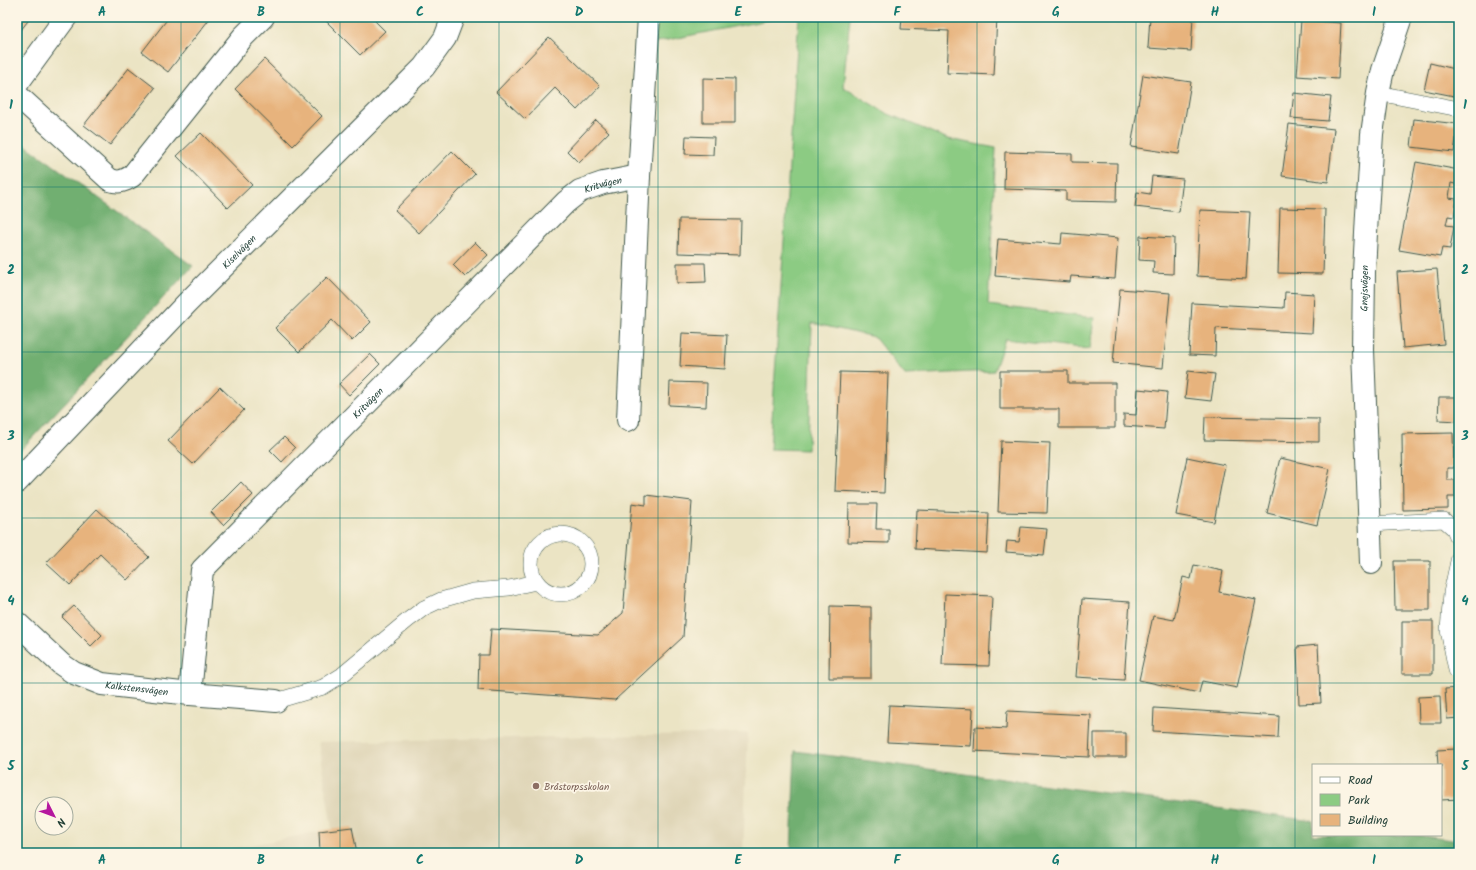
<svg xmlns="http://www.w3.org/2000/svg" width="1476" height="870" font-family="Kalam,sans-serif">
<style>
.built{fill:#ded4b5}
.green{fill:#8ccb83;stroke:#56845c}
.forest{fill:#71af71;stroke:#487652}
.building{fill:#e7b37d}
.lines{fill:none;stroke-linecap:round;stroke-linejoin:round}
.service-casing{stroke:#3e564a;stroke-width:16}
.minor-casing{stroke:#3e564a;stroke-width:24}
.service{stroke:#fff;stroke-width:15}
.minor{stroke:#fff;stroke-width:22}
.grid{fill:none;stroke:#0f766e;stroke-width:1;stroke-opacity:0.55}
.education-dot{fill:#8d6e63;stroke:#fcf5e5;stroke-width:1.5}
.labels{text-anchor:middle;stroke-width:3.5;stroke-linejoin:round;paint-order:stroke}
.street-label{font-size:10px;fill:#1f3d34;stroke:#fcf5e5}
.education-label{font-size:10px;fill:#785e54;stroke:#fcf5e5;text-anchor:start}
.neatline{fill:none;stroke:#0f766e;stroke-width:1.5}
.grid-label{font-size:13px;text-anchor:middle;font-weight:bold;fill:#0f766e}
</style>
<rect width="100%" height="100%" fill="#fcf5e5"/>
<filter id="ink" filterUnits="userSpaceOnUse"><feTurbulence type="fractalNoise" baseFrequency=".025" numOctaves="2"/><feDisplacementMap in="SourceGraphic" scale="8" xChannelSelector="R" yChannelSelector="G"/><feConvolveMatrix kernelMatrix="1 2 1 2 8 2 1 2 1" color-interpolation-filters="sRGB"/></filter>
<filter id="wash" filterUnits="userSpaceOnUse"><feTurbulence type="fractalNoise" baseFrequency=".012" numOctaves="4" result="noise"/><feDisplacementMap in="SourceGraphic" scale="16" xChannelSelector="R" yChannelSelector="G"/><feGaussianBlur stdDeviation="0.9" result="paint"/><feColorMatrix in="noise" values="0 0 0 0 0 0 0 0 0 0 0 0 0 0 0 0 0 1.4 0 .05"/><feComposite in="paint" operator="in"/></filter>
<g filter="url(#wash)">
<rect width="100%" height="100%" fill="#ebe4c4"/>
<path class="built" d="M748,733l-5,120h-532l121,-24 -14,-87z"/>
<path class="green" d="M653,17h130l-131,26z
M799,17h51l-7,70 43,26 62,26 48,9 -8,157 106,13 -4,31 -85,-10 -11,32 -89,4 -31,-38 -62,-14 -4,127 -38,-1z"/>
<path class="forest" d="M17,139l176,127 -176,188z
M795,751l518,70v14h102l44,6v12h-668z"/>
<g id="blocks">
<path class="building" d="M17,17h14l-14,18z
M169,17h42l-43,55 -26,-20z
M322,17h49l14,14 -25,24z
M902,17h95l-3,58 -47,-2 2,-42 -48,-2z
M1150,17h43l-2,34 -43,-3z
M1262,17h18v3l-19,-2z
M1301,20l40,3 -3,56 -41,-3z
M549,37l51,49 -23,24 -22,-22 -30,31 -29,-27z
M264,59l58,57 -29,30 -58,-57z
M1430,63l29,7v27l-35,-7z
M129,68l26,20 -45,57 -26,-20z
M1143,75l48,7 -12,72 -48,-7z
M703,78l32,1v44h-32z
M1294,93l37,4 -3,24 -37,-3z
M1414,119l44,5 -4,28 -43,-5z
M596,120l13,12 -30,31 -12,-12z
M1289,124l45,5 -6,53 -46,-6z
M201,133l51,52 -24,23 -51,-52z
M686,136l28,1 -1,18 -28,-1z
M452,151l23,23 -56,59 -24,-23z
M1005,152l67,2v8l45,1 -1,39 -50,-1v-10l-62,-2z
M1416,162l43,8v15l-8,-2 -2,15 8,1 -3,18 -6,-1 -2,9 8,1 -4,23 -8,-1 -2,9 -41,-7z
M1152,176l31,3 -4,33 -44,-5 2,-15 13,2z
M1280,208l45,1 -2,65 -45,-1z
M1200,210l50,2 -4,67 -49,-3z
M679,219l62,1 -1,35 -62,-2z
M1062,233l56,5 -3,41 -44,-3 -1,6 -75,-6 3,-37 63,5z
M1140,236l34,2 -1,36 -20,-1 1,-12 -15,-1z
M475,242l13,13 -23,22 -12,-12z
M677,263h28l1,19 -29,1z
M1437,269l7,75 -41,4 -6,-76z
M327,277l44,45 -19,19 -20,-21 -33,32 -24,-24z
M1120,289l50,4 -7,75 -50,-5z
M1285,292l29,2 -2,39 -96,-5 -1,28 -26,-1 3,-52 92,5z
M682,333l45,2 -2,34 -45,-3z
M370,354l10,10 -31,31 -10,-11z
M1000,371h68v12h47v45h-56v-19h-59z
M1188,371l27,3 -4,27 -26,-3z
M840,372l48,1 -4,120 -49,-2z
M670,382l37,1 -1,24 -37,-2z
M220,387l24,23 -51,54 -25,-23z
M1138,389l29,3 -3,37 -40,-3v-12l12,1z
M1439,397h20v24l-21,-1z
M1205,417l114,2v23l-115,-2z
M1453,433l1,35h-7v12h8v17h-7v12l-45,1 -1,-76z
M284,437l11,11 -13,14 -12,-12z
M1001,441l49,2 -3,70 -49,-1z
M1187,457l38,8 -11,57 -38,-7z
M1280,458l50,11 -13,56 -50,-12z
M241,482l12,13 -30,30 -12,-13z
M646,495l46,6 -9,136 -68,63 -137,-10 1,-35h10l2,-26 107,6 25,-22 9,-110 14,2z
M849,504h28l-1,25h13v14l-41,-1z
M97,509l52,48 -22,23 -27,-26 -30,31 -24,-22z
M917,510l72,3 -2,40 -72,-4z
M1021,527l26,2 -3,26 -38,-3 1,-11 12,1z
M1394,561h36v49h-35z
M1194,565l29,6 -4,21 37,8 -19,88 -35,-7 -3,12 -60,-13 14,-64 21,4 9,-43 8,2z
M945,594l47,2 -3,70 -47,-1z
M1082,599l48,3 -6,78 -48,-3z
M74,606l28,29 -11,11 -29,-29z
M830,606l41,1v71h-42z
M1402,621h31v53h-31z
M1318,645l3,58 -22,1 -2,-57z
M1459,688v30l-12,1 -2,-30z
M1440,696l1,27h-22l-1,-26z
M889,705l84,4 -2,37 -84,-4z
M1154,708l125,8 -1,22 -125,-7z
M1007,711l84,4 -2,42 -115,-6 1,-24 31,2z
M1094,733h32v24h-32z
M1456,749v8l3,-1v43l-18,1v-35h-3l-1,-15z
M352,827l5,26h-37l-1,-22z"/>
</g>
</g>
<g filter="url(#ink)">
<use href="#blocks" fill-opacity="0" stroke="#3e564a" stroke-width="1"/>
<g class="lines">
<defs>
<path id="service" d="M1378,93l81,16
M1370,524l74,-4 10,9 5,12
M531 564a30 30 0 1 1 60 0a30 30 0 1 1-60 0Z
M1459,557l-8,36 -3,37 8,40h3
M276,701l47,-14 19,-12 66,-55 16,-12 17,-8 32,-9 36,-3 27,-6"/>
<g id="minor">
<path d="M17,84l49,-67"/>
<path d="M17,95l93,85c9,3 14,1 22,-4l111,-139 20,-20"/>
<path d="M628,420l11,-244 10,-159"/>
<path id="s1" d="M17,482l170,-179 237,-236 21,-29 8,-21"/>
<path id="s2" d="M1371,563l-8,-213 1,-78 3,-58 5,-80 6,-41 5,-23 18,-53"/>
<path id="s3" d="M17,623l44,41 13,9 28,11 88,10 86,7"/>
<path id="s4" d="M190,694l12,-124 364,-368 14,-11 23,-8 36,-7"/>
</g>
</defs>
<use href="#service" class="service-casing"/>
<use href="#minor" class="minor-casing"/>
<use href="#service" class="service"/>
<use href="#minor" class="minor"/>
</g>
</g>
<path class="grid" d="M181,17v836M340,17v836M499,17v836M658,17v836M818,17v836M977,17v836M1136,17v836M1295,17v836M17,187h1442M17,352h1442M17,518h1442M17,683h1442"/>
<circle class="education-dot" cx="536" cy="786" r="4"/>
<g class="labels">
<g class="street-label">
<text dy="4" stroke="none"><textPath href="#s4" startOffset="684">Kritvägen</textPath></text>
<text dy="4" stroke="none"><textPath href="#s1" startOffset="320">Kiselvägen</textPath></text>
<text dy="4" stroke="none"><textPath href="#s2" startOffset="275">Gnejsvägen</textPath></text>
<text dy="4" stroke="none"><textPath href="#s4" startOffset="360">Kritvägen</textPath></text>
<text dy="4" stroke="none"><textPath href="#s3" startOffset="141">Kalkstensvägen</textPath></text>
</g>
<g class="education-label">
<text x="544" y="790">Bråstorpsskolan</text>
</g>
</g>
<rect width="1476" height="870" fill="none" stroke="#fcf5e5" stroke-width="44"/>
<rect x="1312" y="764" width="130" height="72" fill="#fcf5e5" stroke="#a4ab9e"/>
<rect x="1320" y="777" width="20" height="6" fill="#ffffff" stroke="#a4ab9e"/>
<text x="1348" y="784" font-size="12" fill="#1f3d34">Road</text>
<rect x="1320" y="794" width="20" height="12" fill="#8ccb83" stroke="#a4ab9e"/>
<text x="1348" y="804" font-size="12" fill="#1f3d34">Park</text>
<rect x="1320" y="814" width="20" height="12" fill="#e7b37d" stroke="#a4ab9e"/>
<text x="1348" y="824" font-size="12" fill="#1f3d34">Building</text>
<g transform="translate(54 816) rotate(132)"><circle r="19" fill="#fcf5e5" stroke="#a4ab9e"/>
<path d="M0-3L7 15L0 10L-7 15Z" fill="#b5179e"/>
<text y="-6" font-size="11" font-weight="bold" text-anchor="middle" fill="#1f3d34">N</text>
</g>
<rect x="22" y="22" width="1432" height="826" class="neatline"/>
<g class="grid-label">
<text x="102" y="16">A</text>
<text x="261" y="16">B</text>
<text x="420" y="16">C</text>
<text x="579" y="16">D</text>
<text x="738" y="16">E</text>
<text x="897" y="16">F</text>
<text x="1056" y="16">G</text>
<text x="1215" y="16">H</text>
<text x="1374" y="16">I</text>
<text x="11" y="109">1</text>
<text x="1465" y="109">1</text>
<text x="11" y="274">2</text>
<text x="1465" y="274">2</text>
<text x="11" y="440">3</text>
<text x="1465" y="440">3</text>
<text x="11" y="605">4</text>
<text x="1465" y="605">4</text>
<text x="11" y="770">5</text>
<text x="1465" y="770">5</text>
<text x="102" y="864">A</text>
<text x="261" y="864">B</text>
<text x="420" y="864">C</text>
<text x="579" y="864">D</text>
<text x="738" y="864">E</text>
<text x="897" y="864">F</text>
<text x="1056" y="864">G</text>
<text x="1215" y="864">H</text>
<text x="1374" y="864">I</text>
</g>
</svg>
